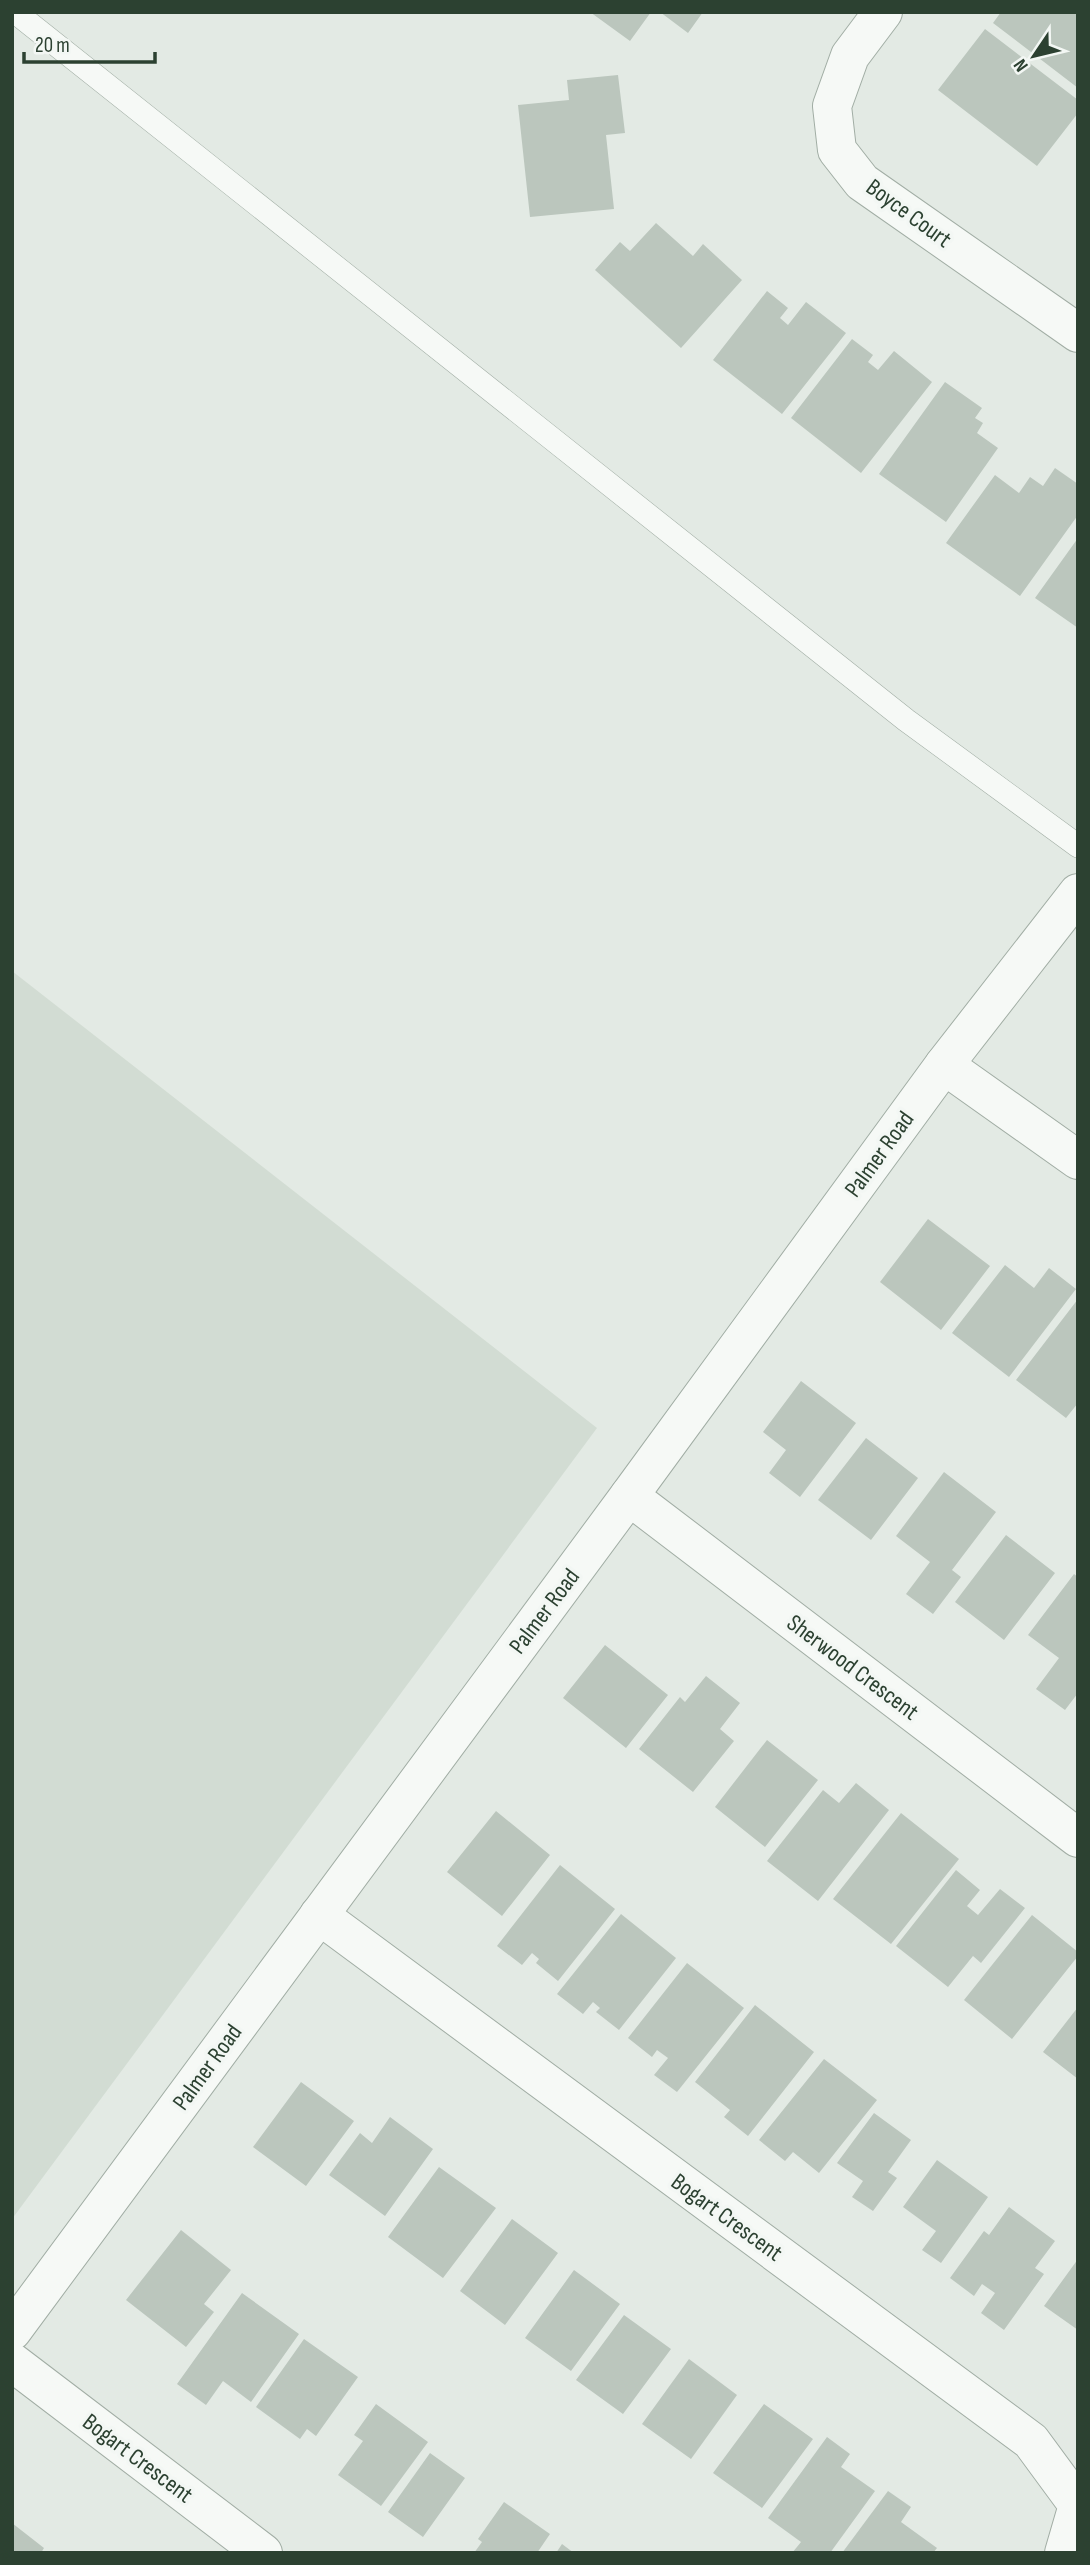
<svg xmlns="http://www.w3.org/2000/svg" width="1090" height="2565" font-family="'Sofia Sans Condensed',sans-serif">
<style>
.built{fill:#d2dcd3}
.building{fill:#bbc6bd}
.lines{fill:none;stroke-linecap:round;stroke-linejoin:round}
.service-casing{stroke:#a1ada4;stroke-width:24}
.minor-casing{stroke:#a1ada4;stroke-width:40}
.tertiary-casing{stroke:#a1ada4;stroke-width:40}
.service{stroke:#f6f9f6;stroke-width:23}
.minor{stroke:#f6f9f6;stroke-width:38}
.tertiary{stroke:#f6f9f6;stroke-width:38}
.labels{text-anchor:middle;stroke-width:7;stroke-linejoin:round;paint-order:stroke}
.street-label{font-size:24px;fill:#2c4131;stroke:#f3f7f4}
</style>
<rect width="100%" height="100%" fill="#e3eae4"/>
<path class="built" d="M12,971l585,457 -585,791z"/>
<path class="building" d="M590,12h61l-21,29z
M660,12h43l-15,21z
M1001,12h77v76l-85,-65z
M985,29l93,71v13l-41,53 -99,-76z
M618,75l7,58 -19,2 8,74 -84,8 -12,-112 51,-5 -2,-20z
M656,223l37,33 10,-12 39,36 -61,68 -86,-78 25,-28 10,9z
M767,291l21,17 -8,10 8,7 18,-23 40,31 -64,81 -69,-54z
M852,339l21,16 -5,7 10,8 16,-19 38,31 -71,91 -70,-55z
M945,382l37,26 -7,10 8,5 -6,10 21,15 -52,74 -67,-48z
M1055,468l23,16v31l-58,81 -74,-53 49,-68 24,18 11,-16 13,9z
M1078,538v90l-43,-30z
M928,1219l62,47 -49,64 -61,-48z
M1005,1265l29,23 15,-20 27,21 -67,88 -57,-44z
M1078,1299v104l-12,15 -50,-38z
M801,1381l55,42 -56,74 -31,-24 17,-23 -23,-18z
M866,1438l52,40 -47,62 -53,-40z
M944,1472l52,40 -44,58 9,7 -28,37 -27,-20 24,-32 -34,-26z
M1006,1535l49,38 -51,67 -49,-38z
M1074,1574l4,3v116l-13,17 -29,-21 23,-31 -31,-23z
M605,1645l63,50 -42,53 -63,-50z
M706,1676l34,27 -20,26 14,12 -41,51 -54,-43 41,-52 5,5z
M767,1740l51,40 -53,67 -50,-40z
M856,1783l33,27 -71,91 -51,-40 56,-71 16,13z
M496,1811l54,44 -48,61 -55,-44z
M901,1813l58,46 -68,85 -58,-45z
M560,1865l55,44 -57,72 -22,-18 3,-4 -7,-6 -10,12 -25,-19z
M956,1870l24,20 -13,16 11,9 22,-26 25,19 -44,55 -8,-7 -25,31 -52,-41z
M621,1914l55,44 -57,72 -23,-18 4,-4 -7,-6 -10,12 -26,-20z
M1032,1915l46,37v4l-66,83 -48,-39z
M687,1963l57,45 -67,84 -23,-17 14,-17 -11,-8 -5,7 -24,-19z
M755,2005l59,47 -66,84 -24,-19 6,-7 -35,-28z
M1078,2007v72l-35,-27z
M824,2059l53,41 -58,73 -26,-21 -8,9 -26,-21z
M301,2082l53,39 -48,65 -53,-39z
M874,2113l37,27 -23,32 9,6 -24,33 -21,-14 11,-16 -26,-18z
M390,2117l43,32 -48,67 -56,-41 31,-42 12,10z
M937,2160l51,37 -47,66 -19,-13 14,-19 -33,-24z
M439,2167l57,41 -53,70 -55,-41z
M1009,2207l46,34 -20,27 9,6 -40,56 -23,-17 14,-20 -13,-9 -8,12 -24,-18 34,-47 5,4z
M512,2219l46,34 -53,72 -45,-34z
M181,2230l50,40 -27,34 10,8 -28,35 -60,-47z
M1078,2259v71l-34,-24z
M574,2270l46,34 -49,67 -46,-33z
M242,2293l57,41 -48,68 -28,-21 -17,24 -29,-21z
M624,2315l47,34 -48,65 -47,-34z
M304,2339l54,38 -42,59 -9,-7 -7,10 -44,-32z
M689,2359l48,36 -46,64 -49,-35z
M376,2404l52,38 -47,64 -43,-31 25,-34 -9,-6z
M764,2404l49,35 -51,69 -49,-35z
M827,2437l23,17 -9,13 34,24 -45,62h-38l9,-11 -33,-24z
M430,2453l35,25 -42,59 -35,-25z
M888,2491l23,16 -10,15 36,26 -4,5h-91z
M504,2502l46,32 -13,19h-63l8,-11 -4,-3z
M12,2523l32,25 -3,5h-29z
M562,2544l12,9h-18z"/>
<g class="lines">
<defs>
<path id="service" d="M15,12l891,708 172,126"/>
<path id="minor" d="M883,12l-33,44 -18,50 5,44 25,32 216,151
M944,1065l134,95
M629,1496l449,342
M319,1915l712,526 47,64 -14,48
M12,2362l251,191"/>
<path id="tertiary" d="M12,2331l617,-835 315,-431 134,-172"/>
</defs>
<use href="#service" class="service-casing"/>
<use href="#minor" class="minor-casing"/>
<use href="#tertiary" class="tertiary-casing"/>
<use href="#service" class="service"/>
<use href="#minor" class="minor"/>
<use href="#tertiary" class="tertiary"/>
</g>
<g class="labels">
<g class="street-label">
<text transform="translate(909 213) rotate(36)" y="8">Boyce Court</text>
<text transform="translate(879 1154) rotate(-54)" y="8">Palmer Road</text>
<text transform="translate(544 1611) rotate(-53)" y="8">Palmer Road</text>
<text transform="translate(853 1667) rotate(37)" y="8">Sherwood Crescent</text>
<text transform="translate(207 2067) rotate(-54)" y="8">Palmer Road</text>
<text transform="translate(727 2217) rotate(36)" y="8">Bogart Crescent</text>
<text transform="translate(138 2458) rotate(37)" y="8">Bogart Crescent</text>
</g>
</g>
<rect width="1090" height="2565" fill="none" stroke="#2c4131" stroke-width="28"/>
<g transform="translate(1034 56) rotate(235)" stroke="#f3f7f4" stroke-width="5" paint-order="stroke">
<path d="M0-5L12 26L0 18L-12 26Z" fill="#2c4131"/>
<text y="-10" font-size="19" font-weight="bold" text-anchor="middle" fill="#2c4131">N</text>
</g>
<path d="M24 52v10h131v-10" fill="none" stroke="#2c4131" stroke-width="3.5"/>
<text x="35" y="52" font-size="21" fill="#2c4131" stroke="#f3f7f4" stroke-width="5" paint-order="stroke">20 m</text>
</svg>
